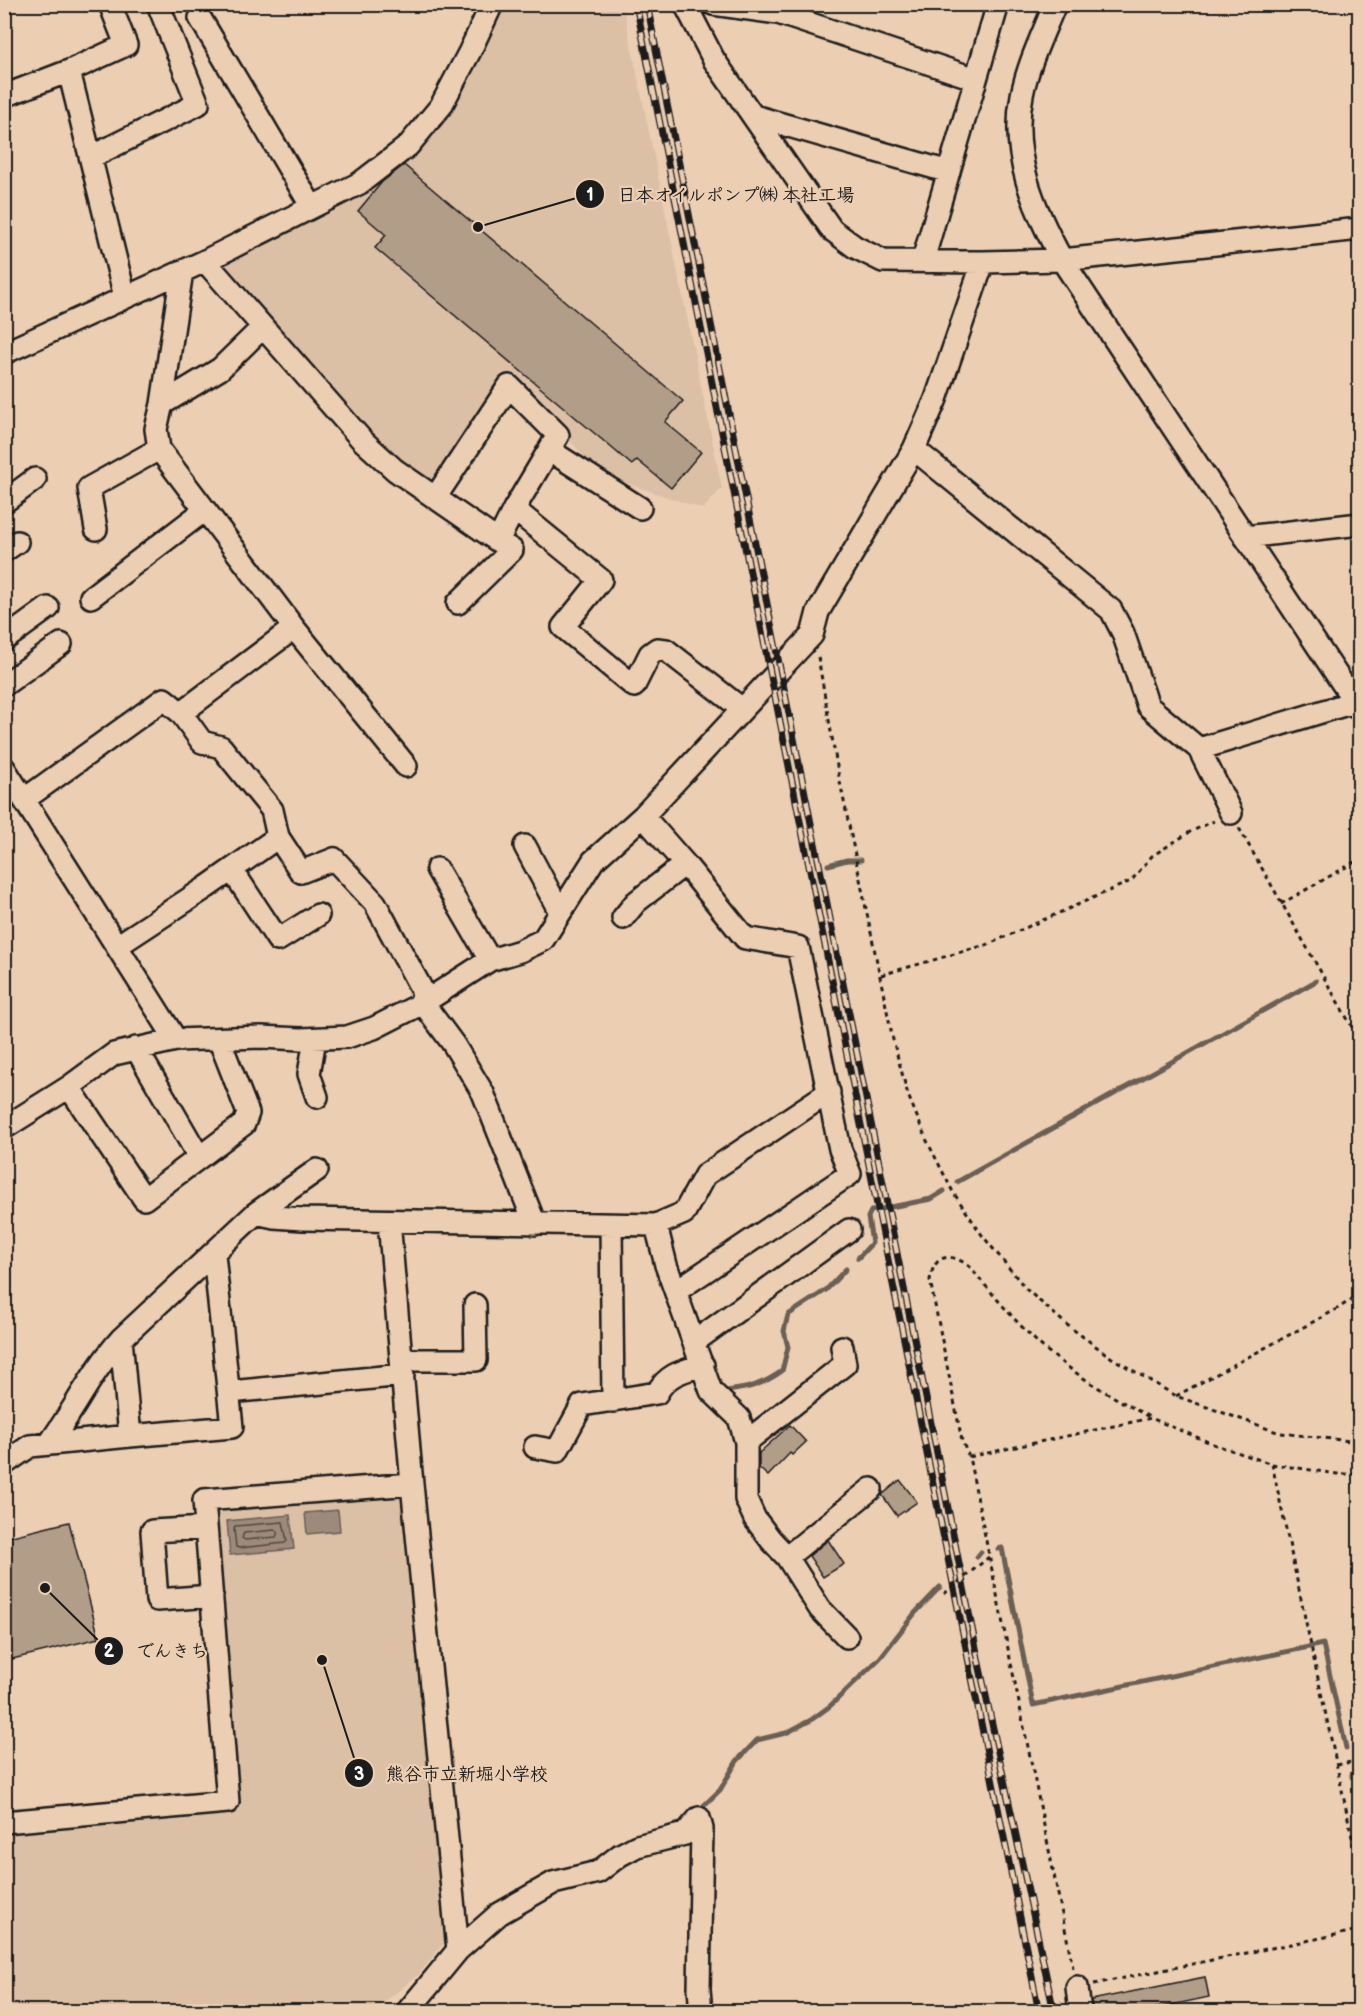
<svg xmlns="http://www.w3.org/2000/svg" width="1364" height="2016" font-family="'Balsamiq Sans','Klee One',sans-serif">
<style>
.built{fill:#dbc0a6}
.water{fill:#9d8a7a;stroke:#695e54;stroke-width:1.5}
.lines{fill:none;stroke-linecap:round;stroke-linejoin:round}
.shore{stroke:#504842;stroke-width:1.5}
.stream{stroke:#695e54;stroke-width:5}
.building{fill:#b29d89;stroke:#1c1c1c;stroke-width:1.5}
.minor-casing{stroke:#1c1c1c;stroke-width:26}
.path{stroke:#1c1c1c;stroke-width:3;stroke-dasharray:4.5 4.5;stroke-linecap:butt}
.minor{stroke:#eccfb3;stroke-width:21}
.rail-casing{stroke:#1c1c1c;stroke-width:7}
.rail{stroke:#eccfb3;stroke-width:4.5;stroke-dasharray:14;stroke-linecap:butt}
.leader{fill:none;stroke:#1c1c1c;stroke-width:2}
.callout-dot{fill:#1c1c1c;stroke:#eccfb3;stroke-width:2}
.mark-label{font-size:18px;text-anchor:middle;font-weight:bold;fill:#fff}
.callout-label{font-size:18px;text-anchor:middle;font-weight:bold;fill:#1c1c1c;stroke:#eccfb3;stroke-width:4.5;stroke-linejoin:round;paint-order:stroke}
</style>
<rect width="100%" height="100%" fill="#eccfb3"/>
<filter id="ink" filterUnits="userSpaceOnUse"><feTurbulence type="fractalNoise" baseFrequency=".0167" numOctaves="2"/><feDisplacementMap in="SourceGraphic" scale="12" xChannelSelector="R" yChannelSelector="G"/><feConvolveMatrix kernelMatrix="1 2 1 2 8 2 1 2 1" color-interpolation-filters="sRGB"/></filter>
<g filter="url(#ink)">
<path class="built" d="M506,5h117l99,483 -19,21 -104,-35 -34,-39 -56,-56 -77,110 -32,-22 -184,-206 142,-68 95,-90 25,-42z
M401,1494l44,448 -26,32 -39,32 -20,5 -355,1v-180l229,-20 -16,-304z"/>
<path class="water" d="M338,1510l2,21 -33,3 -2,-21z
M290,1515l4,34 -64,6 -3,-34z"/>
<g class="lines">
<path class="shore" d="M283,1522l4,19 -2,2 -46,5 -3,-1 -2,-18 1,-3z
M275,1530l3,2 -2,5 -31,3 -3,-2 2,-5z"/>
<path class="stream" d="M828,865l19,-5h14
M957,1182l359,-201
M858,1258l14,-15 -4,-26 3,-6 60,-12 13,-8
M726,1391c24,-3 36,-6 56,-20l6,-24 -4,-16 4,-16 38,-25 20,-21
M998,1549l4,-1 31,157 290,-61 23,104
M977,1557l4,-5
M1352,1774v3l8,-4
M697,1812l23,-22 17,-29 20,-21 29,-7 25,-13 19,-14 50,-48 35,-45 25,-26
M666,1828l20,-6
M394,2012l8,-9"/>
</g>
<path class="building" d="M404,165l279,236 -18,21 36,30 -30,36 -34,-28 -5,5 -257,-217 11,-13 -28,-24 24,-29z
M790,1425l16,17 -14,13 -2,-2 -22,23 -9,-8v-15z
M900,1480l17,22 -20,14 -15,-21z
M69,1522l30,116 -95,23v-123z
M828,1540l16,24 -21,13 -14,-21z
M1205,1977l4,20 -70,15h-46l-2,-12z"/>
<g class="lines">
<defs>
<path id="minor" d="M685,4l29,56 118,170 23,17 28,14 100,1 79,-2 298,-31
M713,4l65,9 3,-9
M1055,4c-12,30 -27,60 -33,91 -12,60 12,114 40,165l298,450
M778,13l198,66
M200,18l112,189
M69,71l57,-26 -16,-41
M4,96l65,-25 56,226
M754,116l195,56
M91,157l107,-53 -40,-100
M923,260l75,-256
M205,261l157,179 33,30 103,71 16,-32 87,71 -38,47 71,59 16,-32 7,-5 9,1 76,59
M263,327l-43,42 -58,35 -6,25 3,20 135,179 112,138
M4,353l201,-92 155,-78 48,-37 33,-40 29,-55 22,-47
M162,404l20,-133
M914,449l197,161 12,23 25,73 51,43 32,64
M549,450l91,58
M435,498l74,-112 49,49 -44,74
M4,502l31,-23
M96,529l-7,-41 70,-39
M1245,537l115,-13
M4,551l13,-9
M91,597l114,-87
M458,603l54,-53 -14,-9
M4,640l44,-32
M4,685l57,-41
M181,713l21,29 19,5 51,63 6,27 23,35 33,-13 41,44 47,87 1,13 31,42 29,48 52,131
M1199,749l155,-47
M4,768l172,272
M25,799l139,-100 17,14 113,-85
M643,816l42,48 60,74 53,9 42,202 10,25 -174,117
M525,846l35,66
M437,869l53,91
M232,870l46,70 40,-25
M623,918l13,-16 49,-38
M117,946l90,-59 71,-50
M315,1039l-6,35 8,23
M136,1048l63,109
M69,1087l75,112 100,-75 4,-11 -29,-74
M4,1128l65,-41 45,-33 62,-14 85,-3 40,2 46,-2 27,-9 49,-25 67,-43 30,-9 23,-11 50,-79 50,-45 169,-181 6,-23 96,-163 22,-50 47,-137
M256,1213l61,-43
M389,1221l23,263 46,466 -51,62
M611,1225l2,176
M656,1225l10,40 45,126 28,27 7,24v57l9,20 16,21 16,17 33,52 27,28
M694,1342l155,-112
M401,1360h75l-1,-55
M230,1392l173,-17
M130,1436l102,-9 -18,-173
M746,1442l99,-78 -3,-17
M49,1444c25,-34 44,-74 72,-105l135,-126 18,4 29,2 353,6 28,-12 21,-38 124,-83
M535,1447l22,4 25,-46 75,-12c10,-19 26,-22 46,-28
M4,1464l26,-18 100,-10 -9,-97
M206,1528l-54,3 5,69 55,-4
M787,1557l84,-68
M699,1818l3,11 -3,160 2,23
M4,1822l224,-20 -24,-302 208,-16
M458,1950l41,-36 54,-31 45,-11 22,-17 17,-9 48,-12 14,-16
M1077,1987l3,25"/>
</defs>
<use href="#minor" class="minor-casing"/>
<path class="path" d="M818,657l20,115 55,268 15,55 19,46 26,51 29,43 45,55 40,35 45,33 64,38 104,37 80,9
M1239,828l121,213
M1281,904l79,-45
M881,975l108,-31 142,-63 21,-25 38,-24 24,-11
M1176,1396l161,-87 23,-15
M969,1457l-7,-16 -32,-161c4,-26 20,-28 39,-14 22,26 44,53 68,76 34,31 74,54 114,76
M1272,1464l88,410
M944,1594l45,-37
M1337,1765l23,-5
M1073,1968l-104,-511 182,-39 62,26 59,20 65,10h23
M1094,1984l266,-54
M1036,2012l25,-11"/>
<use href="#minor" class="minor"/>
<defs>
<path id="rail" d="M636,4l403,2008
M647,4l333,1664 74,344"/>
</defs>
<use href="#rail" class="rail-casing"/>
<use href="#rail" class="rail"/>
</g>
</g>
<path class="leader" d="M478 227L590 194M45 1588L109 1651M322 1660L359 1773"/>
<g class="callout-dot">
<circle cx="478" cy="227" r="6"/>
<circle cx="45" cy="1588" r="6"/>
<circle cx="322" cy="1660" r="6"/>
<circle cx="590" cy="194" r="15"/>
<circle cx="109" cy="1651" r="15"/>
<circle cx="359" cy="1773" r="15"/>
</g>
<g class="mark-label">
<text x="590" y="201">1</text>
<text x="109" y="1657">2</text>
<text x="359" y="1780">3</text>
</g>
<g class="callout-label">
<text x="736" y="201">日本オイルポンプ㈱ 本社工場</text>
<text x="172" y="1657">でんきち</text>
<text x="467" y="1780">熊谷市立新堀小学校</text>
</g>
<rect width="1364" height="2016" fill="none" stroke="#eccfb3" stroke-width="24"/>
<rect x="12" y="12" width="1340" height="1992" fill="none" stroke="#1c1c1c" stroke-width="2" filter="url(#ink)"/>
</svg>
